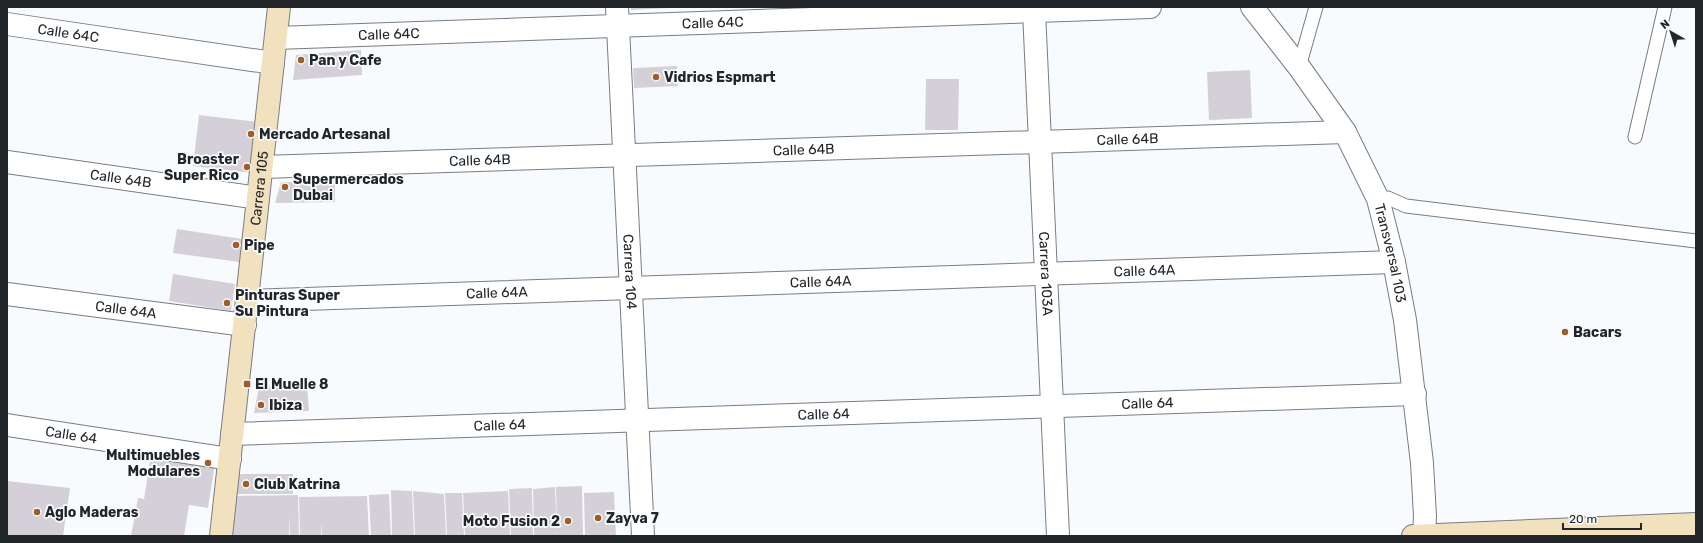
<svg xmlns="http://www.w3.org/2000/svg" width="1703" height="543" font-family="Rubik,sans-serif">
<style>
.building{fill:#d5d0d8}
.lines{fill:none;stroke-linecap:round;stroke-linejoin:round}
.lane-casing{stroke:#777d84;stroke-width:15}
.street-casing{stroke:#777d84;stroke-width:24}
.secondary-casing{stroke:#777d84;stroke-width:24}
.lane{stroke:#fff;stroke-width:13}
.street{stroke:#fff;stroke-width:22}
.secondary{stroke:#f2e1be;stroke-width:22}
.poi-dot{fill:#9e5d29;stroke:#f8fbfe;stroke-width:1.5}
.labels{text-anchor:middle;stroke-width:3.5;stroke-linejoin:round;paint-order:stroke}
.street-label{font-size:14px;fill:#232628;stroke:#f8fbfe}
.poi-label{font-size:14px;font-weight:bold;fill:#232628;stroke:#f8fbfe;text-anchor:start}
</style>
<rect width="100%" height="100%" fill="#f8fbfe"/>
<path class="building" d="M631,7h37v1l-37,2z
M361,50l1,25 -69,5 3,-25z
M677,66l1,20 -44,2 -1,-20z
M1250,70l2,48 -43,2 -2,-48z
M926,79h33l-1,51h-33z
M199,115l60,7 -7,51 -59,-7z
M281,182h54v20l-60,1z
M177,229l65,10 -3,23 -66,-9z
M173,274l62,10 -4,27 -62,-10z
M307,385l2,26 -55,2 5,-26z
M152,448l64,9 -8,51 -19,-3 -5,31h-53l7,-38 6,1z
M233,474h60v20h-60z
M7,481l63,7 -7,48h-56z
M582,486l1,50h-26l-1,-49z
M555,487l2,49h-23l-1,-47z
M532,488l1,48h-22l-2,-47z
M391,490l21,1 2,45h-22z
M413,491l31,3 2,42h-31z
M508,491l2,45h-45l-2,-43z
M614,492l2,44h-31l-1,-43z
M445,493h17l2,43h-17z
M389,494l2,42h-20l-2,-41z
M298,495l1,41h-9v-21l-1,21h-59v-40z
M367,496l2,40h-47l-1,-14v14h-21l-1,-39z"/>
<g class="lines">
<defs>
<path id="lane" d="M1299,67l17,-60
M1635,137l30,-130
M1378,199l10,-1 18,8 290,35"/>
<g id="street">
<path id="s1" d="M617,7l26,529"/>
<path id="s2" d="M1252,7l47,60 46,65 33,67 16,63 11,58 17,143 3,53 -1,20"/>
<path id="s3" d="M1034,11l24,525"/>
<path id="s4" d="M7,24l266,39"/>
<path id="s5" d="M276,38l874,-31"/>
<path id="s6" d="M7,162l251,36"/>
<path id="s7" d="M262,167l1083,-35"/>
<path id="s8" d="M7,294l238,31"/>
<path id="s9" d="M247,301l1147,-39"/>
<path id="s10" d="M7,425l223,34"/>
<path id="s11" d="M232,434l1183,-40"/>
</g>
<g id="secondary">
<path id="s12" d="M221,536l58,-529"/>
<path d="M1413,536l283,-12"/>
</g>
</defs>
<use href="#lane" class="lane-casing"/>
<use href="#street" class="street-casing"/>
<use href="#secondary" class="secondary-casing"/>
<use href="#lane" class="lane"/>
<use href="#street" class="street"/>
<use href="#secondary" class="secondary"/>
</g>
<g class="poi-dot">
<circle cx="301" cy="60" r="4"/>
<circle cx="656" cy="77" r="4"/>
<circle cx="251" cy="134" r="4"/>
<circle cx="247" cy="167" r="4"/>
<circle cx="285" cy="187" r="4"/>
<circle cx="236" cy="245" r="4"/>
<circle cx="227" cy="303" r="4"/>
<circle cx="1565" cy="332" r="4"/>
<rect x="243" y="380" width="8" height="8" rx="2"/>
<circle cx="261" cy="405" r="4"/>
<circle cx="208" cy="463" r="4"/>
<circle cx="246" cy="484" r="4"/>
<circle cx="37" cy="512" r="4"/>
<circle cx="598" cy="518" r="4"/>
<circle cx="568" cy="521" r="4"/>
</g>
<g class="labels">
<g class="street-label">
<text dy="5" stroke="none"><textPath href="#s5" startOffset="437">Calle 64C</textPath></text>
<text dy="5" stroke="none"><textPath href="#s4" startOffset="62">Calle 64C</textPath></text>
<text dy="5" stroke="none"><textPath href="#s5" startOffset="113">Calle 64C</textPath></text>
<text dy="5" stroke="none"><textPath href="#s7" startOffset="866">Calle 64B</textPath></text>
<text dy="5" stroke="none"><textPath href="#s7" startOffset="542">Calle 64B</textPath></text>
<text dy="5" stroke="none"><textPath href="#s7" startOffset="218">Calle 64B</textPath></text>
<text dy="5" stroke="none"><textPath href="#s6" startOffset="115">Calle 64B</textPath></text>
<text dy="5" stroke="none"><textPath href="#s12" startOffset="350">Carrera 105</textPath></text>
<text dy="5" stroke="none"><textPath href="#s2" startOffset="286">Transversal 103</textPath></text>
<text dy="5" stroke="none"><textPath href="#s9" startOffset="898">Calle 64A</textPath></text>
<text dy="5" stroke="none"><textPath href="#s1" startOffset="265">Carrera 104</textPath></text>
<text dy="5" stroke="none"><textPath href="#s3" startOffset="263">Carrera 103A</textPath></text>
<text dy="5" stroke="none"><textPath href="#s9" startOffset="574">Calle 64A</textPath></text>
<text dy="5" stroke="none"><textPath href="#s9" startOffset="250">Calle 64A</textPath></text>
<text dy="5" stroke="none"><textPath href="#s8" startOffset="120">Calle 64A</textPath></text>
<text dy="5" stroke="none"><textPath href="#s11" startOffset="916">Calle 64</textPath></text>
<text dy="5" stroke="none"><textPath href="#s11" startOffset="592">Calle 64</textPath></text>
<text dy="5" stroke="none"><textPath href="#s11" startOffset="268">Calle 64</textPath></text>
<text dy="5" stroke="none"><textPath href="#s10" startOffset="65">Calle 64</textPath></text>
</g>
<g class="poi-label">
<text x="309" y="65">Pan y Cafe</text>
<text x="664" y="82">Vidrios Espmart</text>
<text x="259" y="139">Mercado Artesanal</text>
<text x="239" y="164" text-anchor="end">Broaster<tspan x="239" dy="16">Super Rico</tspan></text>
<text x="293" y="184">Supermercados<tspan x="293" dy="16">Dubai</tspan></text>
<text x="244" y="250">Pipe</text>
<text x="235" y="300">Pinturas Super<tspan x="235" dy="16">Su Pintura</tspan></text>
<text x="1573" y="337">Bacars</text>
<text x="255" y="389">El Muelle 8</text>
<text x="269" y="410">Ibiza</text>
<text x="200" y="460" text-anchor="end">Multimuebles<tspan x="200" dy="16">Modulares</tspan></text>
<text x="254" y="489">Club Katrina</text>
<text x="45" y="517">Aglo Maderas</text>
<text x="606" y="523">Zayva 7</text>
<text x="560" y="526" text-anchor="end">Moto Fusion 2</text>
</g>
</g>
<rect width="1703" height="543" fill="none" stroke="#232628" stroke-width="16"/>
<g transform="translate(1671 32) rotate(321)" stroke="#f8fbfe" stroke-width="3" paint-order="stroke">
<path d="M0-3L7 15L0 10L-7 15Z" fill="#232628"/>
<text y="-6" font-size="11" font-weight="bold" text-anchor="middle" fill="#232628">N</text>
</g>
<path d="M1563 523v6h78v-6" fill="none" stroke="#232628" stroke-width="2"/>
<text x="1569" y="523" font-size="12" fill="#232628" stroke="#f8fbfe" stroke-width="3" paint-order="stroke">20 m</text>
</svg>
